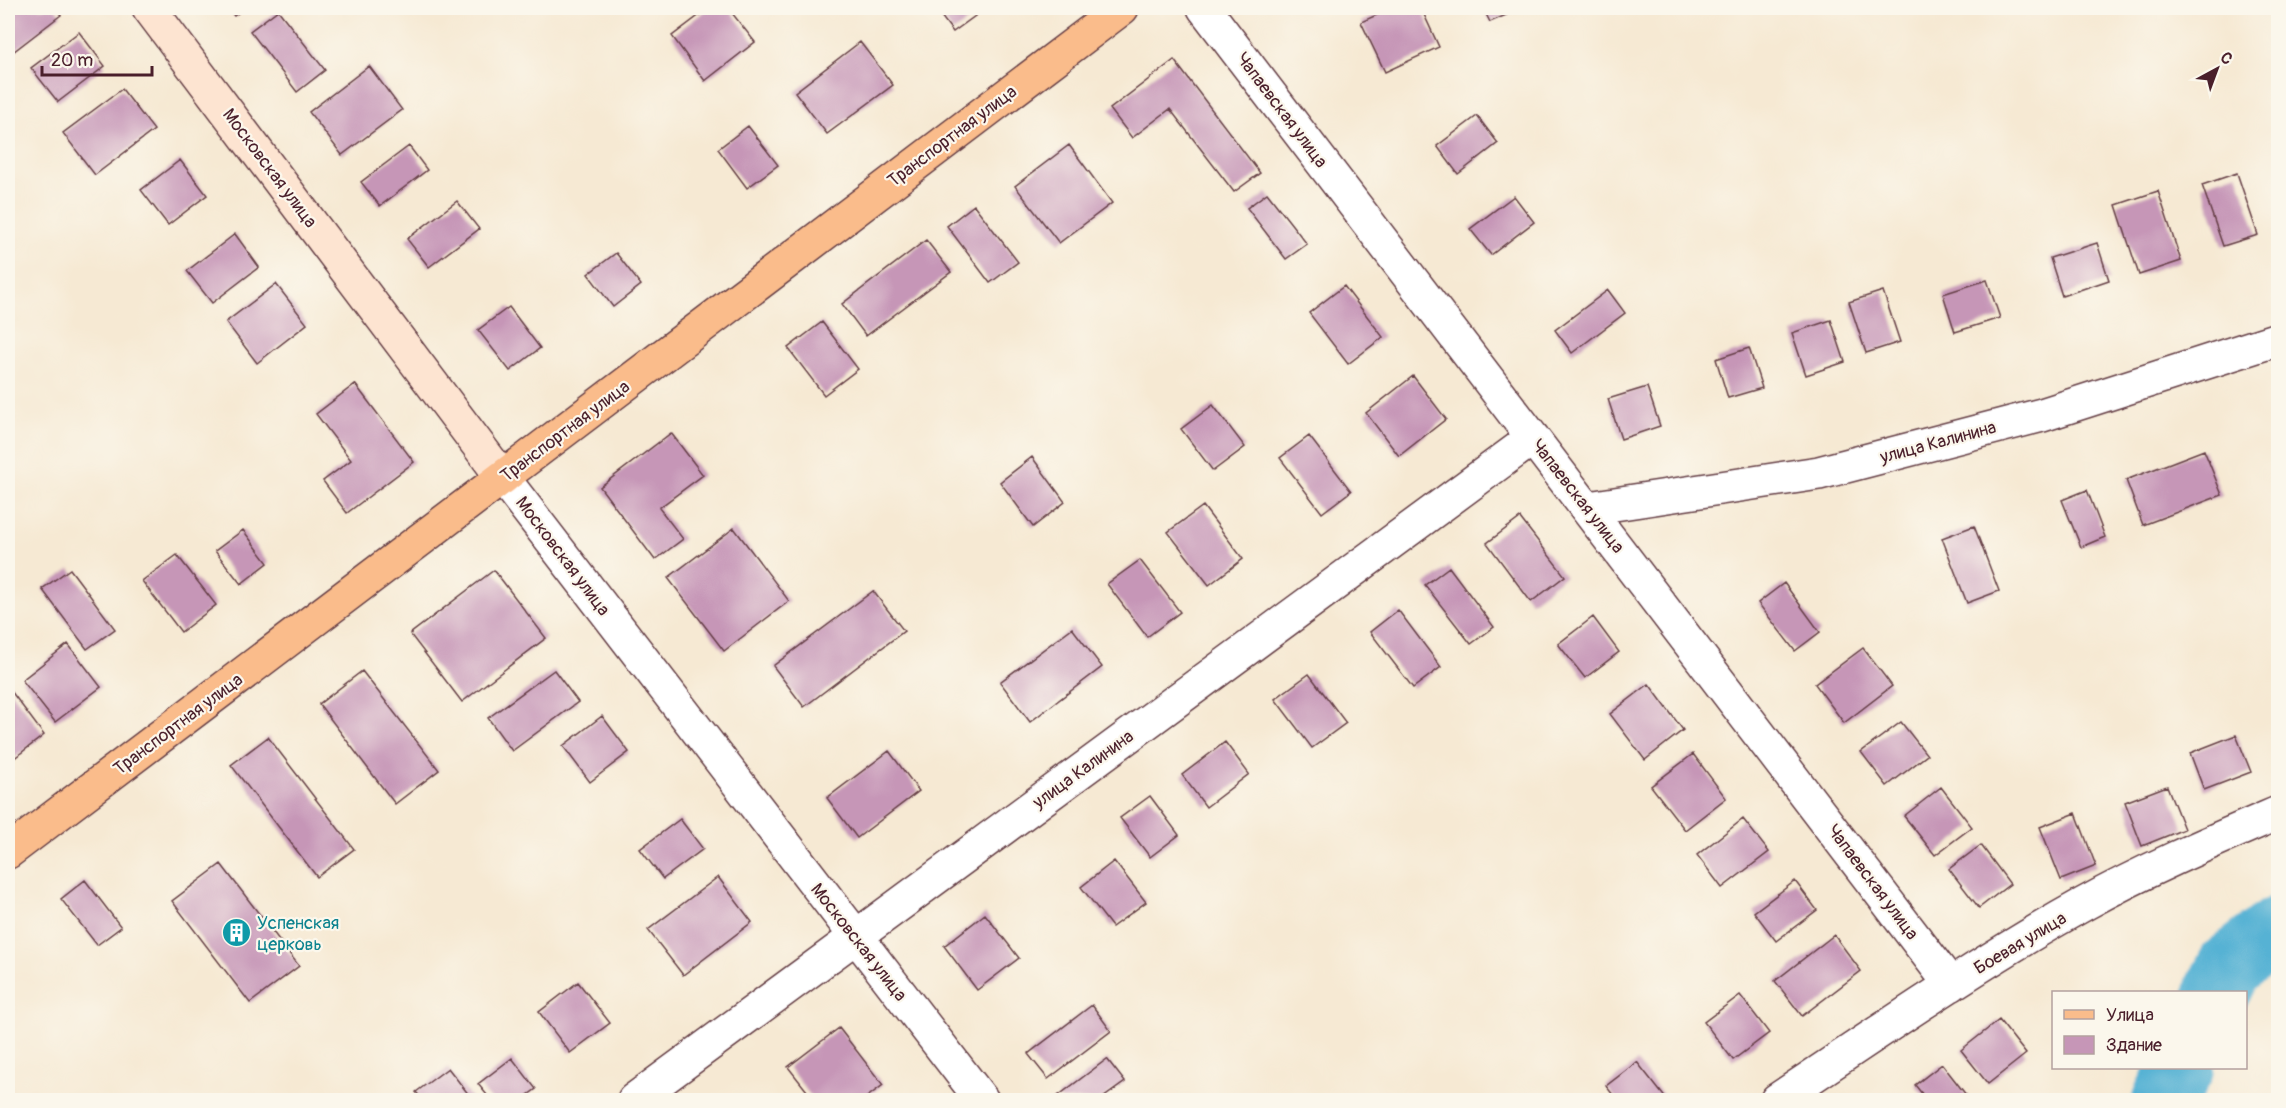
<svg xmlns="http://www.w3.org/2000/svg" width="2286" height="1108" font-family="Pangolin,sans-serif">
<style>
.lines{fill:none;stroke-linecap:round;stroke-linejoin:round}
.river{stroke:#57b2d4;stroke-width:66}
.building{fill:#c696b7}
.minor-casing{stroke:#643d44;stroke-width:36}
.tertiary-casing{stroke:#643d44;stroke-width:36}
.secondary-casing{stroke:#643d44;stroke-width:36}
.primary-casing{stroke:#643d44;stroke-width:36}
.minor{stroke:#fff;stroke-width:33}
.tertiary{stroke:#fff;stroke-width:33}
.secondary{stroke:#fde4d1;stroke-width:33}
.primary{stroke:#fabc8b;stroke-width:33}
.labels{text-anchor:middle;stroke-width:4.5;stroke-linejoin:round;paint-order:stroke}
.street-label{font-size:18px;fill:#4a1f2b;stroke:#fbf7ec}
.culture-label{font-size:18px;fill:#0d838f;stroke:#fbf7ec;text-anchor:start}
</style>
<rect width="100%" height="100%" fill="#fbf7ec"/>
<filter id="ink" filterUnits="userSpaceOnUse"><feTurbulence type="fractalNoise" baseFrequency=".0167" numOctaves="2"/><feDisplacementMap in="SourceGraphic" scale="12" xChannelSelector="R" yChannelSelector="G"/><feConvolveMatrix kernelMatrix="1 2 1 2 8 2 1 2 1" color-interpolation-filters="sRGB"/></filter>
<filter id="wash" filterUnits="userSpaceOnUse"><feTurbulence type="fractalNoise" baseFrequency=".008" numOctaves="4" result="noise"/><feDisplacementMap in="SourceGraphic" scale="24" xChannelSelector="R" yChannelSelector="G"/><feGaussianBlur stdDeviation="1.35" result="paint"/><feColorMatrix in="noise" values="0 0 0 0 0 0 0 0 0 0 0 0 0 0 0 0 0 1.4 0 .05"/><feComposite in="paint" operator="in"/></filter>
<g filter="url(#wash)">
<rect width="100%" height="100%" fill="#f6e9d3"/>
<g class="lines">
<path class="river" d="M2217,992l13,-26 48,-37
M2165,1100l16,-32"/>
</g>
<g id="blocks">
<path class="building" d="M8,8h47l6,7 -52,40 -1,-3z
M228,8h17l-11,8z
M709,8h19l27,34 -50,39 -33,-45z
M935,8h51l-33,24z
M1392,8h29l18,39 -54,25 -24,-50z
M1483,8h39l-32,14z
M278,10l47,60 -28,22 -47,-61z
M79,32l26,34 -47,36 -27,-34z
M860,42l33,43 -66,49 -32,-42z
M1174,60l86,113 -26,19 -64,-83 -38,29 -22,-29z
M369,66l33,44 -60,45 -33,-43z
M122,89l32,41 -59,45 -32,-42z
M1477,116l21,27 -40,31 -21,-28z
M748,126l30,39 -31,23 -29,-39z
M1069,145l43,58 -53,40 -44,-57z
M409,146l18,24 -47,36 -19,-24z
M180,160l27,35 -39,30 -27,-35z
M2237,173l21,62 -35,11 -21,-61z
M2158,191l23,70 -42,14 -23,-70z
M1267,193l40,51 -21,15 -39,-51z
M1514,196l20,26 -43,33 -21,-26z
M457,201l22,28 -50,38 -22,-28z
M974,205l44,57 -28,21 -43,-57z
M235,234l24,33 -47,36 -25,-32z
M926,240l25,32 -85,64 -24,-32z
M2097,243l12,37 -47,16 -12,-38z
M616,253l25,32 -28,22 -25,-33z
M1987,280l13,38 -45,14 -12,-38z
M276,284l31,40 -50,39 -31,-41z
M1344,286l39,51 -35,27 -39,-51z
M1608,290l17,23 -53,40 -17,-23z
M1883,291l17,51 -34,11 -17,-51z
M509,307l31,41 -30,23 -32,-41z
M1831,320l14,42 -39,13 -14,-42z
M822,322l36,47 -34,26 -36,-47z
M1749,348l13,40 -34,10 -12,-39z
M1413,376l33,43 -47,37 -33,-43z
M355,384l59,78 -67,51 -24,-32 28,-21 -35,-46z
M1647,387l13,39 -39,13 -13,-40z
M1213,405l32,42 -32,24 -32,-42z
M671,433l32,42 -44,33 24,31 -28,21 -55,-73z
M1309,436l42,55 -29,22 -42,-55z
M2204,450l18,45 -79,30 -17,-45z
M1032,457l33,45 -32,25 -33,-45z
M2087,490l18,47 -24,10 -19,-47z
M1203,506l40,53 -34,26 -41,-53z
M1520,518l45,58 -34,26 -44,-59z
M1974,526l25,65 -32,12 -25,-65z
M734,528l55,73 -65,50 -56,-73z
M243,530l25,33 -27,21 -26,-33z
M177,555l39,50 -35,27 -39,-51z
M1140,560l40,52 -33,25 -40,-53z
M1449,567l45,60 -23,17 -46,-59z
M70,569l45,60 -28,20 -45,-60z
M494,570l52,68 -84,64 -52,-68z
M1784,583l36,49 -25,19 -37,-48z
M873,591l31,40 -100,76 -31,-41z
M1398,610l43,57 -28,21 -43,-56z
M1593,617l26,35 -34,26 -27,-34z
M1072,628l30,39 -72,55 -30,-40z
M68,644l33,43 -46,35 -33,-42z
M1863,648l29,38 -48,37 -29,-39z
M554,670l24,32 -66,49 -24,-33z
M362,671l77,99 -44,34 -76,-100z
M1309,674l37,49 -34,25 -37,-49z
M1649,684l34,46 -38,30 -35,-46z
M8,687l36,48 -36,28z
M602,716l27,36 -39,30 -27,-36z
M1901,722l26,33 -40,31 -26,-34z
M2236,735l15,37 -47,18 -14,-37z
M268,737l86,112 -37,28 -86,-112z
M1225,742l24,32 -43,33 -24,-32z
M889,751l30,40 -62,47 -30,-40z
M1693,754l33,44 -41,32 -34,-44z
M2167,786l17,43 -42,17 -17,-44z
M1941,787l31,40 -37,28 -31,-39z
M1150,796l29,39 -29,22 -30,-39z
M2076,813l20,53 -35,14 -21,-53z
M680,819l23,30 -40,30 -23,-30z
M1743,819l26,33 -47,36 -25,-33z
M1981,845l29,39 -31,24 -30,-39z
M1114,861l32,41 -34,25 -31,-40z
M221,864l78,102 -49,37 -78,-102z
M718,877l34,45 -69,53 -35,-45z
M85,880l36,47 -24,18 -36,-46z
M1795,881l22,29 -41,31 -22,-29z
M985,914l34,44 -42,32 -33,-44z
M1834,935l27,36 -59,45 -27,-35z
M578,982l32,41 -40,30 -31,-41z
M1740,995l29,38 -36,27 -29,-38z
M1092,1005l19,26 -63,48 -20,-25z
M1999,1020l27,34 -38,30 -27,-34z
M839,1028l44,57 -20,15h-49l-26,-33z
M512,1058l24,31 -15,11h-30l-13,-16z
M1107,1059l18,23 -25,18h-39l-3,-4z
M1637,1062l30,38h-50l-11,-14z
M1942,1064l28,36h-43l-12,-15z
M448,1068l25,32h-50l-7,-8z"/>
</g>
</g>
<g filter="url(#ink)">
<use href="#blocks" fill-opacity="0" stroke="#643d44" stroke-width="1.5"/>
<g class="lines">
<defs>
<path id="minor" d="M1204,8l747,977
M1588,508l231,-35 223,-58 236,-76
M634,1100l899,-662
M1777,1100c101,-67 201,-137 307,-196 63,-35 129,-63 194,-91"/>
<path id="tertiary" d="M503,478l479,622"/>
<path id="secondary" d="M149,8l354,470"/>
<path id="primary" d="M8,852l1114,-844"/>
</defs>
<use href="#minor" class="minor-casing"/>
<use href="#tertiary" class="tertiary-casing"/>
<use href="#secondary" class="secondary-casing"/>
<use href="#primary" class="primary-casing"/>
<use href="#minor" class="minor"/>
<use href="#tertiary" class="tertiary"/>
<use href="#secondary" class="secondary"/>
<use href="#primary" class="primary"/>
</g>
</g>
<defs>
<symbol id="building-disc" viewBox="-11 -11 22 22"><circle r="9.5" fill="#0f9aa8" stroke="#fbf7ec"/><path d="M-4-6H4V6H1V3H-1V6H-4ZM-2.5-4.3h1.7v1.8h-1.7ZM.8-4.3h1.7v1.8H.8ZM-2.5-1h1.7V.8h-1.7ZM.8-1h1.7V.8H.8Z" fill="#fff"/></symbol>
</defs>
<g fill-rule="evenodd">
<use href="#building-disc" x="220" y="916" width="33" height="33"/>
</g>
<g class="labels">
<g class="street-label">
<text transform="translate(1282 110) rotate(53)" y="6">Чапаевская улица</text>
<text transform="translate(952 136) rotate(-37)" y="6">Транспортная улица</text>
<text transform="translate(270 168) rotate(53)" y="6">Московская улица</text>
<text transform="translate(565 431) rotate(-37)" y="6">Транспортная улица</text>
<text transform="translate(1938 442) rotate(-15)" y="6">улица Калинина</text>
<text transform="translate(1578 496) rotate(52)" y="6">Чапаевская улица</text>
<text transform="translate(563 556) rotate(53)" y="6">Московская улица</text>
<text transform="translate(178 724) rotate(-37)" y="6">Транспортная улица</text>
<text transform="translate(1083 769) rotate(-36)" y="6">улица Калинина</text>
<text transform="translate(1873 882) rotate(53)" y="6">Чапаевская улица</text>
<text transform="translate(859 942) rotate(52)" y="6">Московская улица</text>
<text transform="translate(2020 943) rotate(-31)" y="6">Боевая улица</text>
</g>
<g class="culture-label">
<text x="257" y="929">Успенская<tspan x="257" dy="21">церковь</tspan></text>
</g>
</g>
<rect width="2286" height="1108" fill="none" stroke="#fbf7ec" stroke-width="30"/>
<rect x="2052" y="991" width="195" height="78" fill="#fbf7ec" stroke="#b4a19f" stroke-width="1.5"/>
<rect x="2064" y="1010" width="30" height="9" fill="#fabc8b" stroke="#b4a19f" stroke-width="1.5"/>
<text x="2106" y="1021" font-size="18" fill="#4a1f2b">Улица</text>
<rect x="2064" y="1036" width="30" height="18" fill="#c696b7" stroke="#b4a19f" stroke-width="1.5"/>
<text x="2106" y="1051" font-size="18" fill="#4a1f2b">Здание</text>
<g transform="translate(2217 69) rotate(41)" stroke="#fbf7ec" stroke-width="4.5" paint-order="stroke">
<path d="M0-4.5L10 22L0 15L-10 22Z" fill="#4a1f2b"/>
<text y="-9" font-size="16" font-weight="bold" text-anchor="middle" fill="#4a1f2b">С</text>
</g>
<path d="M42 66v9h110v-9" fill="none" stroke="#4a1f2b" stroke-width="3"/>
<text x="51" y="66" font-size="18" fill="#4a1f2b" stroke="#fbf7ec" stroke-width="4.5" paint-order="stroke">20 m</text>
</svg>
